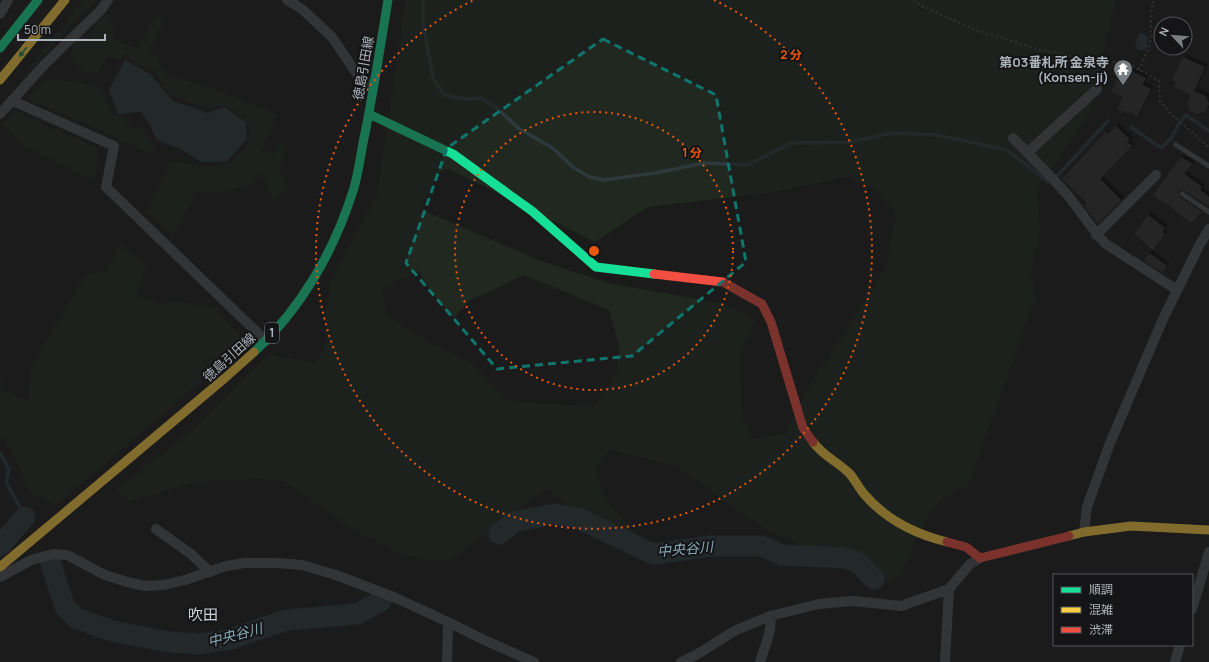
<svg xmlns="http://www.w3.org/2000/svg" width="1209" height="662" font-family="Manrope,'Noto Sans JP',sans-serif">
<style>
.green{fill:#212820;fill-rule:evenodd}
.water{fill:#2d393d}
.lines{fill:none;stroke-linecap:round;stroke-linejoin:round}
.stream{stroke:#2d393d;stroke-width:3.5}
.river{stroke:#2d393d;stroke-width:21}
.building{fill:#333;filter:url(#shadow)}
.path{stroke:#4b4c4f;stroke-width:2;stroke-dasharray:2 3;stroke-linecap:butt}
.lane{stroke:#4f5254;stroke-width:5}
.street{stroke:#4f5254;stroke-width:10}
.fast{stroke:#16e098;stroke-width:9}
.slow{stroke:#ffcf43;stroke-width:9}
.jam{stroke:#f24e42;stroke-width:9}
.oneway{fill:#16855e}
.marked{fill:none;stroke:#0f766e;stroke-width:3;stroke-dasharray:8 5;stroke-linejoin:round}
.ring{fill:none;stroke:#e8590c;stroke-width:2;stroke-dasharray:2 4}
.labels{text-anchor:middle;stroke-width:4;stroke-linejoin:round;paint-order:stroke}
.shield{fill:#151517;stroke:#7f848a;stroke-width:1}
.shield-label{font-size:12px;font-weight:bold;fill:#acb4bb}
.poi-label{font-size:13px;font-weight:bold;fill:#acb4bb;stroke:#151517;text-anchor:end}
.street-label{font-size:13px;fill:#acb4bb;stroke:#151517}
.water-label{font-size:14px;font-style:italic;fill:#84a8b5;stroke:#151517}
.quarter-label{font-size:15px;fill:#cdd2d7;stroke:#151517}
.centre{fill:#e8590c;stroke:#151517;stroke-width:2}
.ring-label{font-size:12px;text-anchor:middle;font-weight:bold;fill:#e8590c;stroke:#151517;stroke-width:4;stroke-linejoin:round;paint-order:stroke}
</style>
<defs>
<filter id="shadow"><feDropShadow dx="3" dy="-3" stdDeviation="0" flood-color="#0009"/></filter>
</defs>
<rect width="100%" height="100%" fill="#1b1b1b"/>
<path class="green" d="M83,0h14l-22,21 -61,67z
M406,0h709l-24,111 -55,80 4,38 -9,45 5,21 -67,189 -27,15 -13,14 -28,60 -12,9 -126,-54 -88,-63 -64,-15 -16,18 10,31 30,35 -14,12 -74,-58 -58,44 -44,30 -44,-8 -48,-25 -68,-48 -31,-3 -62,5 -63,18 -13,-11 77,-60 76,-76 47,10 9,-17 1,-34 5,-33 46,-85zM449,169l146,73 53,-35 120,-14 79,-16 28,12 21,26 -11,54 -54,85 -19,27 -27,53 -31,5 -13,-22 -1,-64 16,-34 -31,-15 -117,-21 -67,-22 -121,-52 18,-36zM418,271l34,49 19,-21 13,-5 40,-19 85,35 11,41 -4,23 -21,32 -87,-4 -36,-38 -43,-21 -43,-28 -4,-27z
M104,15h7l3,26 23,7 20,-32 7,4 -15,31 8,7 10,19c38,5 75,24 110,38l-17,37h4l9,3 6,-10 8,2 -8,20 8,20 -13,13 -13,-28 -9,13 -34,7 -23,1 -22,43 -26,-24 20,-40 3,-9h13l25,4 22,-4 17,-17 3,-21 -6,-7 -17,-12 -20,2 -37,-13 -16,-25 -17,-5 -12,-12 -5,7 -13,-3 -9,16 -15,-1 -13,-16 5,-15 8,-4h9l4,-17z
M46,80l28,2 28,6 9,25 14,7 5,6 14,4 14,23 -18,-4 -47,-23 -66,-27z
M15,111l83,38 -3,32 -71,-35 -13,-14 -10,-7z
M120,245l26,19 -8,31 20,10 18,-4 38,7 29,30 -36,39 -150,127 -26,-11 -21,-45 -10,-11v-75l1,27 28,12 2,-35 54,-90 22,-5z"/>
<path class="water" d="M1143,33l5,5 -1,9 -4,3h-5l-3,-5 4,-11z
M125,60l25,14 23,27 35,12 17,-6 21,15 1,17 -21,23h-25l-20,-13 -24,-9 -7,-15 -9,-13 -23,2 -9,-24z"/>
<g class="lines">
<path class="stream" d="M423,0v22l10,56 11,16 9,3 13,2 15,-1 16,10 21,20 36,21 20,19 16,9 14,3 51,-7 50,-10 43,2 43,-22 58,-1 44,-9 44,2 70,15 41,32 11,-8 49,-53
M1131,127l27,19 4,1 10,-10 6,-12 8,-10 23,16
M0,453l9,16 -3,13 19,35"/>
<path class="river" d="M499,534l15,-12 40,-8 24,4 75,36 59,-8h50l20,9 62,3 13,4 17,17
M0,546l25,-29
M51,565l14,42 11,11 36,13 57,11 30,2 32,-5 55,-19 71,-6 24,-13"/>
</g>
<path class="building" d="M1183,57l22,10 -11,24 12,5 3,8 -4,8 -8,2 -7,-3 -3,-7 4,-9 -17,-8 2,-5 -4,-2z
M1123,67l23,11 -4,7 9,4 -14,28 -7,-6 -1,3 -12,-5 6,-12 -12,-5z
M1116,126l14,14 -3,2 5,4 -32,33 21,21 -23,24 -14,-18 3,-3 -25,-24 44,-47 2,2z
M1181,157l11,7 -8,10 18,13 -2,3 9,7v7l-2,2 -23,-16h-3l-3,2 2,5 22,15 -11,11 -25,-20 -1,1 -12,-9z
M1148,215l17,13 -3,4 3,2 -12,16 -19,-16z
M1149,253l18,13 -5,6 -18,-11z"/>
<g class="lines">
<path class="path" d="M914,0l6,5 53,24 68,21 47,9 41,5 30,17 1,20 10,12 39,34
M1139,70l11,-26 2,-41 4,-3"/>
<path class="lane" d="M1176,145l33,21
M1182,194l27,18"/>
<path class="street" d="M287,0l15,9 30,28 27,40 14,10
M0,14l8,-14
M13,101l101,45 -8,41 160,154
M0,114l44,-49 57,-55 7,-10
M1013,138c19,20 39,39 57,60 12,15 22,32 36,46l71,46
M1027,153l70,-64
M1096,235l60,-60
M156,529l35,25 19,18
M1084,532l3,-25 23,-64 53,-124 36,-73 10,-17
M0,577l31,-17 22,-6 14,1 38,20 22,7 18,4 19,-1 21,-5 41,-14 18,-3h33l25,2 34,10 60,23 52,24 36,18 50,22
M1192,609l17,-57
M447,662l1,-40
M681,662l15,-7 40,-25 34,-14 49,-12 34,-3 48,5 48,-17
M760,662c4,-14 13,-32 10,-46
M945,662l4,-73 21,-25 10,-6
M1175,662l5,-17"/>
<path class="fast" d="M0,48l38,-48
M369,114l84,40 79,57 64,56 58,7
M254,352c47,-43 80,-101 99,-161 5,-15 7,-32 10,-48 10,-47 17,-95 25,-143"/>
<path class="slow" d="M0,80l65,-80
M813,442c11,15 24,19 37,32 5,6 9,14 14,20 22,26 51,40 83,48
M1069,536l15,-4 47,-6 78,4
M0,567l225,-189 29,-26"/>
<path class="jam" d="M654,274l69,8 39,22 9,18 32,106 10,14
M947,542l19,5 14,11 89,-22"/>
</g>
<defs><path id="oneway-solid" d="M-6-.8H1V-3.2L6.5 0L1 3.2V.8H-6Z"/></defs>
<use class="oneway" href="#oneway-solid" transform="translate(23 52) rotate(129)"/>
<path d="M0 0H1209V662H0ZM603,39l113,56 30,167 -114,94 -135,13 -91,-106 41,-115z" fill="#1b1b1b" fill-opacity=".55" fill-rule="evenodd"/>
<path class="marked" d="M603,39l113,56 30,167 -114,94 -135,13 -91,-106 41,-115z"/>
<g class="ring">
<circle cx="594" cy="251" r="139"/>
<path d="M714 0A278 278 0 1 1 474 0"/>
</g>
<defs>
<symbol id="temple-pin" viewBox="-11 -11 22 30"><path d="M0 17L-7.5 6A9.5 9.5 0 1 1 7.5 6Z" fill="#797e83" stroke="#151517"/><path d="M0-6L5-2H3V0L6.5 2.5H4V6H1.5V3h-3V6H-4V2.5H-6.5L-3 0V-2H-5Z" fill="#fff"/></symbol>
</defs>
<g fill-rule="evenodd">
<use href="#temple-pin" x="1112" y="58" width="22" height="30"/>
</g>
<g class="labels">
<rect class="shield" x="265" y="323" width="14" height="20" rx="3"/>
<g class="shield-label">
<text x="272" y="337">1</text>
</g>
<g class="poi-label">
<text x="1109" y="67">第03番札所 金泉寺<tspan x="1109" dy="15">(Konsen-ji)</tspan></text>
</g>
<g class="street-label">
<text transform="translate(363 68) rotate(-80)" y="5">徳島引田線</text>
<text transform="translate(229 357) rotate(-42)" y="5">徳島引田線</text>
</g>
<g class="water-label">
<text transform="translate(685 549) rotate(-5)" y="5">中央谷川</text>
<text transform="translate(235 635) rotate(-15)" y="5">中央谷川</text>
</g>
<g class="quarter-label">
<text x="203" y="620">吹田</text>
</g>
</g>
<circle cx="594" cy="251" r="6" class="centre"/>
<g class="ring-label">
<text x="791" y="59">2 分</text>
<text x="692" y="157">1 分</text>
</g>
<rect x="1053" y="574" width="140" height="72" fill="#151517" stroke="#515559"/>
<rect x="1061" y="587" width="20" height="6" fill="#16e098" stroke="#515559"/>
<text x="1089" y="594" font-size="12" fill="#acb4bb">順調</text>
<rect x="1061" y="607" width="20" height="6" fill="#ffcf43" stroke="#515559"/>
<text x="1089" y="614" font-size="12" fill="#acb4bb">混雑</text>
<rect x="1061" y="627" width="20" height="6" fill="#f24e42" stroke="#515559"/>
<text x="1089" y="634" font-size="12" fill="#acb4bb">渋滞</text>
<g transform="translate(1173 36) rotate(296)"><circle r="19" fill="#151517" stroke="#515559"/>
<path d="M0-3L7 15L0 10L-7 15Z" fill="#797e83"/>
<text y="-6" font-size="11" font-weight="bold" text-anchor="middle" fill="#acb4bb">N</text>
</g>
<path d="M18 34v6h87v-6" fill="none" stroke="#acb4bb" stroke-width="2"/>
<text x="24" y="34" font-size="12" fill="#acb4bb" stroke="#151517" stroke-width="3" paint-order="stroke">50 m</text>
</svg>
